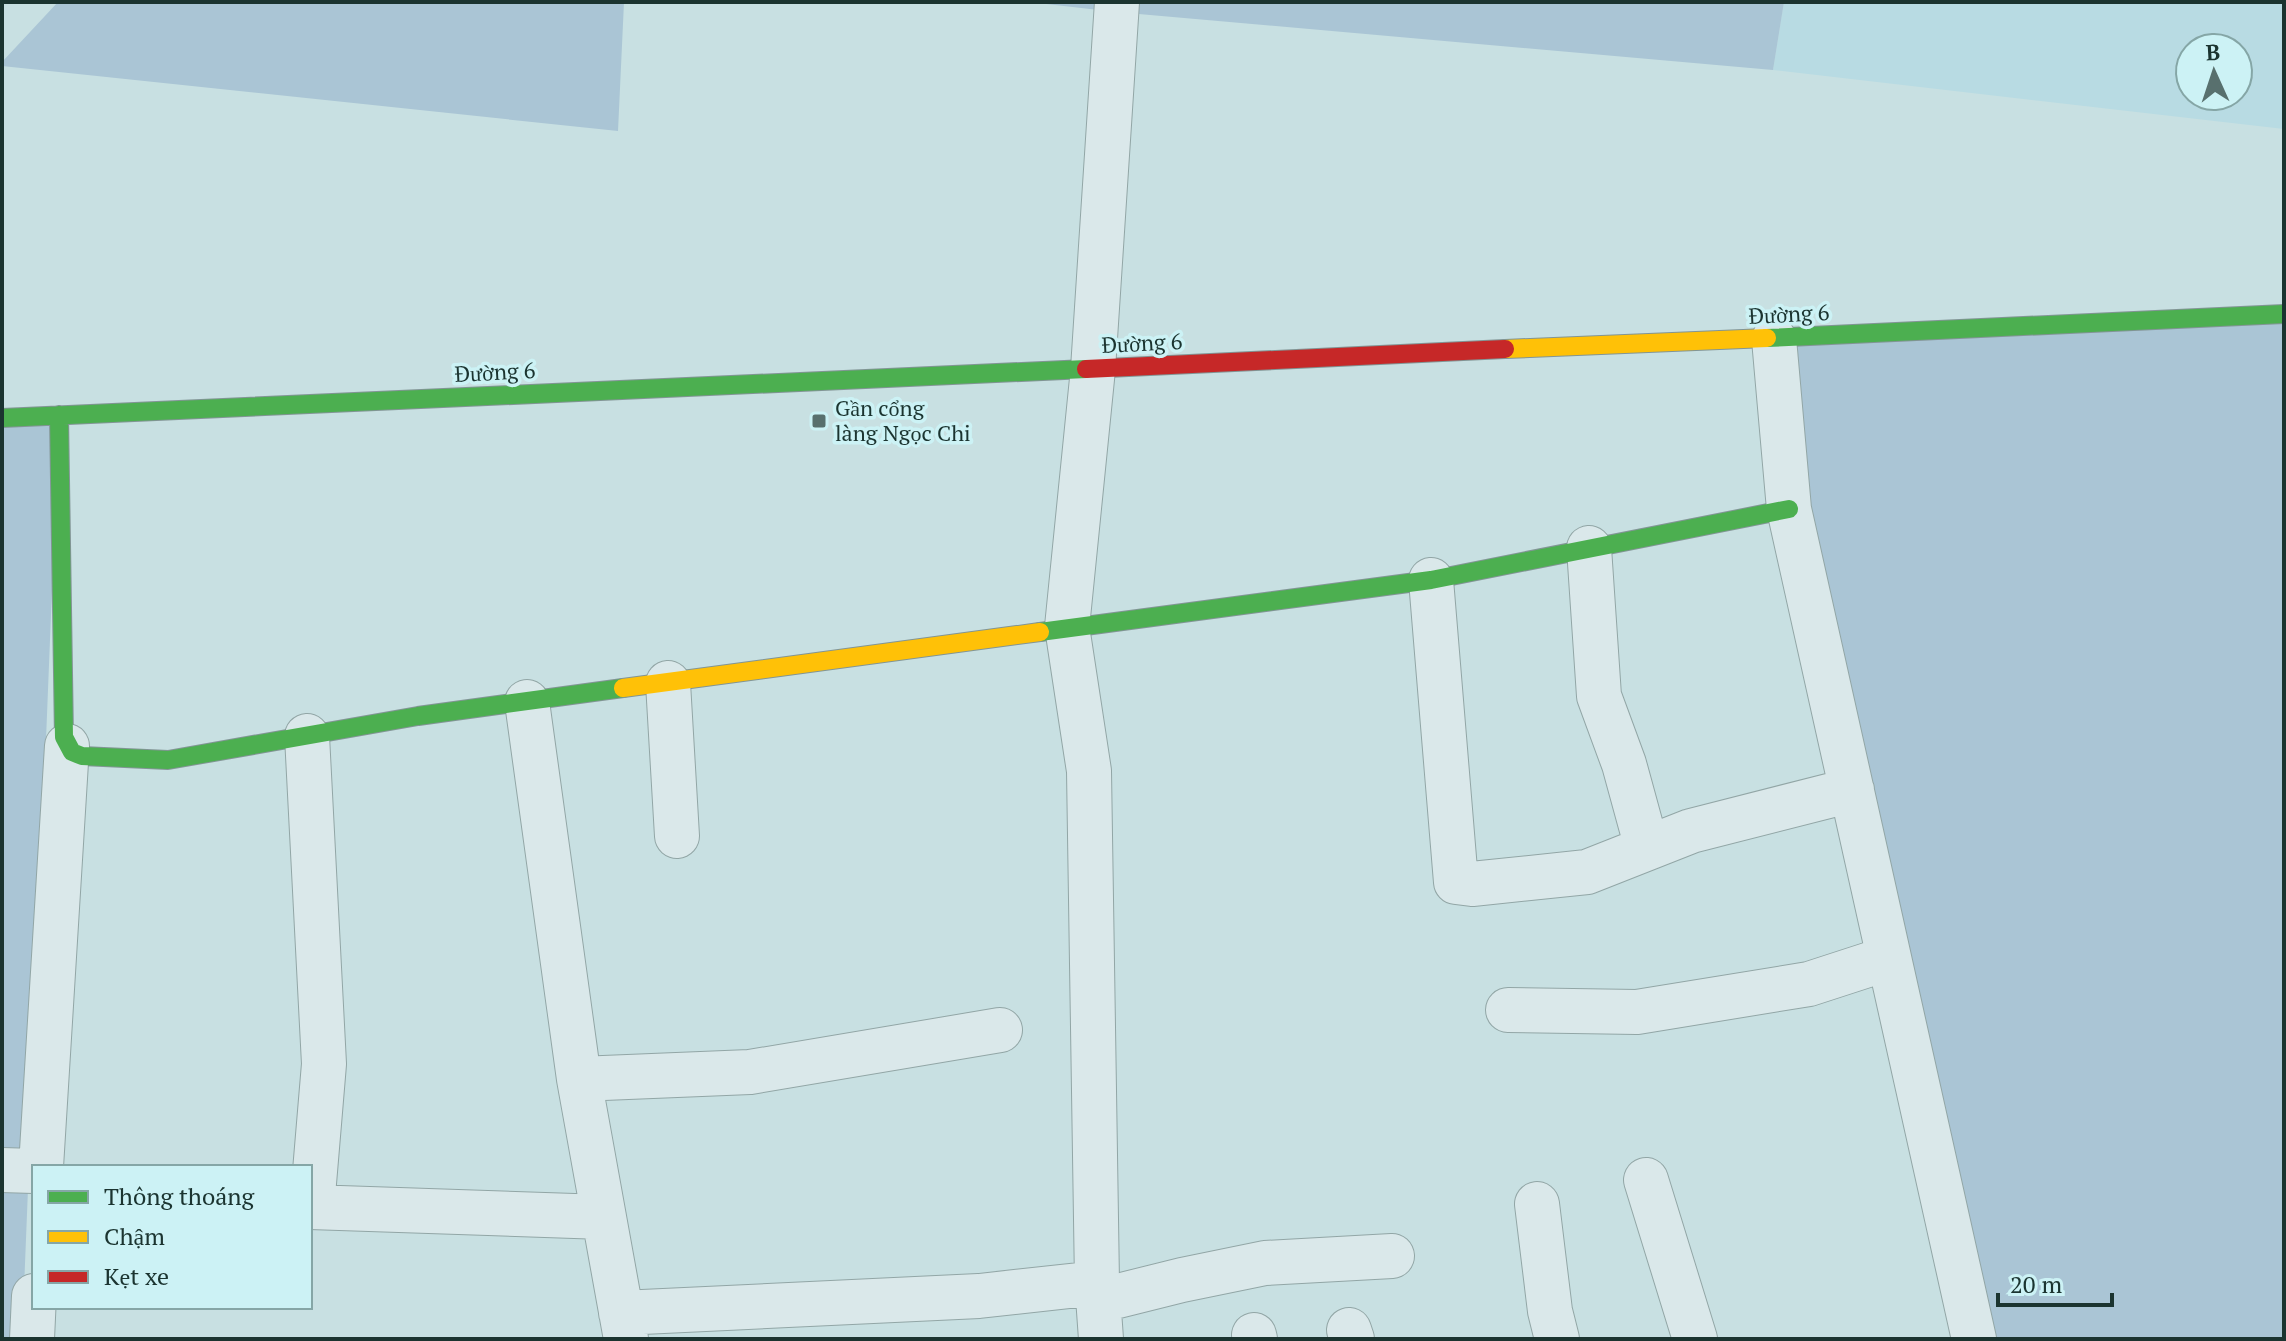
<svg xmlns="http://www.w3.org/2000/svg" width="2286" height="1341" font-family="'PT Serif',serif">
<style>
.farmland{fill:#b8dbe3;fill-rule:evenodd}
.green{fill:#aac5d5}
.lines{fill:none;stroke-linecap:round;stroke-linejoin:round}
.street-casing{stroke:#92a6a6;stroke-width:46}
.fast-casing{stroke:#829595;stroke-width:20}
.slow-casing{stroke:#829595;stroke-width:20}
.jam-casing{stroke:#829595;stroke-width:20}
.street{stroke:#dae8ea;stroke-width:44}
.fast{stroke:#4caf50;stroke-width:18}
.slow{stroke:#ffc107;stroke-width:18}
.jam{stroke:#c62828;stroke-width:18}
.poi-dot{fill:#58706e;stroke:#ccf2f5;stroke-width:3}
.labels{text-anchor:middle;stroke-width:7;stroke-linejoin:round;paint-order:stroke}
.street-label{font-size:22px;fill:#1b3430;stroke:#ccf2f5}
.poi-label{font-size:22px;fill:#1b3430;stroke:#ccf2f5;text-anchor:start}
</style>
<rect width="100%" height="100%" fill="#c8e0e2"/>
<path class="farmland" d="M1784,2h500v127l-511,-59zM2190,48h48v48h-48z"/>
<path class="green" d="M58,2h566l-6,129 -616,-65v-4z
M1029,2h755l-11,68 -657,-58z
M2284,314v1025h-304l-206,-1000z
M59,415l-37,924h-20v-921z"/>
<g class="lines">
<defs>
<path id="street" d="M1774,339l15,170 185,830
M1589,548l10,148 25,68 23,84
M1431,580l25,302 16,2 115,-12 104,-41 161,-41
M668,683l9,153
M527,702l52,377 47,260
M307,736l17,328 -12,143
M1508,1010l129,2 172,-28 80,-26
M579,1079l171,-7 250,-42
M41,1167l26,-421
M2,1170l32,1
M1646,1180l49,159
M1537,1204l13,107 7,28
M310,1207l294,10
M1098,1301l84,-21 83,-17 127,-7
M621,1313l358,-17 118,-13
M1349,1330l3,9
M1254,1335l1,4
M32,1339l2,-43
M1101,1339l-4,-56 -8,-512 -22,-144 26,-258 24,-367"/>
<path id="fast" d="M1767,338l517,-24
M59,415l5,322 8,15 10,4 86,4 250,-44 205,-28
M2,418l1084,-49
M1040,632l391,-52 358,-71"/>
<path id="slow" d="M1505,349l262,-11
M623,688l417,-56"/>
<path id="jam" d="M1086,369l419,-20"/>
</defs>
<use href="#street" class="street-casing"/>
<use href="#fast" class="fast-casing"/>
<use href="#slow" class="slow-casing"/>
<use href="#jam" class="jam-casing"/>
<use href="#street" class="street"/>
<use href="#fast" class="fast"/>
<use href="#slow" class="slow"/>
<use href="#jam" class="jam"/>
</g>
<rect class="poi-dot" x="811" y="413" width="16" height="16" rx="4"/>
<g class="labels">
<g class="street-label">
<text transform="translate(1789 314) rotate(-3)" y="8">Đường 6</text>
<text transform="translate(1142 343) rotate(-3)" y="8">Đường 6</text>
<text transform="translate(495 372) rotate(-3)" y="8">Đường 6</text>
</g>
<g class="poi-label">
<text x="835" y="416">Gần cổng<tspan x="835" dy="25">làng Ngọc Chi</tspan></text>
</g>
</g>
<rect width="2286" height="1341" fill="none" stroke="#1b3430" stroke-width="8"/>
<rect x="32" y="1165" width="280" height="144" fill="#ccf2f5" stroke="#85a6a6" stroke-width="2"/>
<rect x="48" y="1191" width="40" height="12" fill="#4caf50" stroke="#85a6a6" stroke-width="2"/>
<text x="104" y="1205" font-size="24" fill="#1b3430">Thông thoáng</text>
<rect x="48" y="1231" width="40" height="12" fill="#ffc107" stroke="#85a6a6" stroke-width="2"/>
<text x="104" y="1245" font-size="24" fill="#1b3430">Chậm</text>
<rect x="48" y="1271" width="40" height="12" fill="#c62828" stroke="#85a6a6" stroke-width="2"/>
<text x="104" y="1285" font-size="24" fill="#1b3430">Kẹt xe</text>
<g transform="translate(2214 72) rotate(357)"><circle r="38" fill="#ccf2f5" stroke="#85a6a6" stroke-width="2"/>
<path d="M0-6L14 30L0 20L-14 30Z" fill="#58706e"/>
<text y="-12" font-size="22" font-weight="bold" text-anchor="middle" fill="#1b3430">B</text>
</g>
<path d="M1998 1293v12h114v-12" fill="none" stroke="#1b3430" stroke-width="4"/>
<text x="2010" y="1293" font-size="24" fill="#1b3430" stroke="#ccf2f5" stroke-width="6" paint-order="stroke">20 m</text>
</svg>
